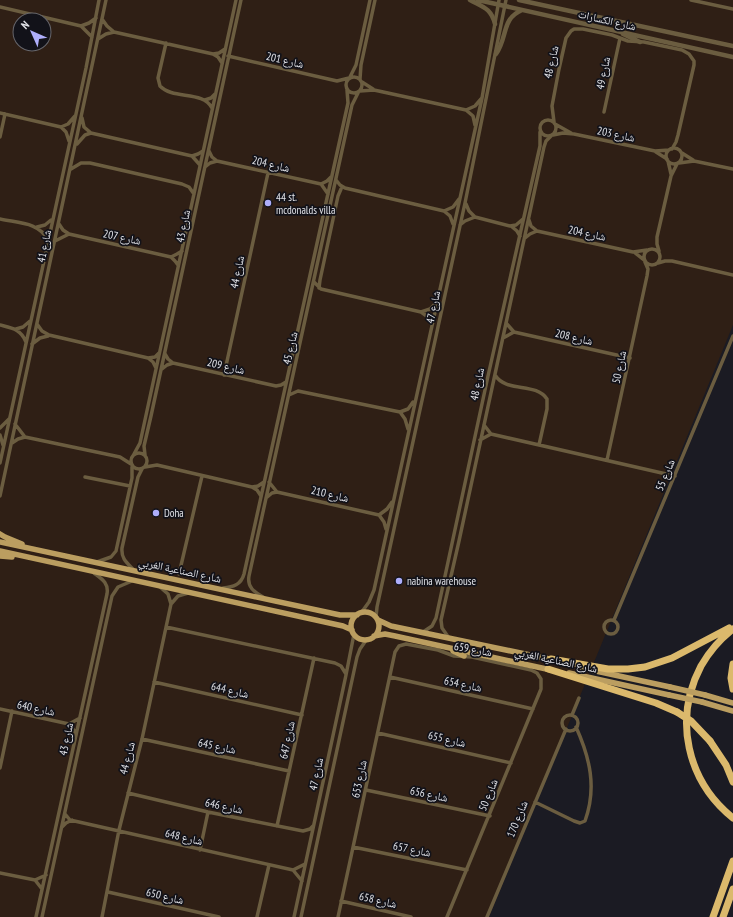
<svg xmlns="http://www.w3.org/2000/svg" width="733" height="917" font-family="'PT Sans Narrow','Noto Naskh Arabic',sans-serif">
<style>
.industrial{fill:#2f1f15;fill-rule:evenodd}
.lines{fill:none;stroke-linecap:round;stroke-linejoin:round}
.minor{stroke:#6b5d40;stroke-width:3.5}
.tertiary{stroke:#6b5d40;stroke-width:4.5}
.primary{stroke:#bb9e60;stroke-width:5.5}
.motorway{stroke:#dbb96c;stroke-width:7}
.primary-bridge{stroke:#bb9e60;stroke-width:5.5}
.motorway-bridge{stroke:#dbb96c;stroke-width:7}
.poi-dot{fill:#aeaefb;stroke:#121219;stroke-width:1.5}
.labels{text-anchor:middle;stroke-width:3.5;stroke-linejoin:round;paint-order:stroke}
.street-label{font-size:11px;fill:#e3e4e9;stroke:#121219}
.poi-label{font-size:11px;fill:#e3e4e9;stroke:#121219;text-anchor:start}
</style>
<rect width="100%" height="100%" fill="#1b1b23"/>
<path class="industrial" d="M0,0h733v325l-244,592h-489zM20,20h24v24h-24z"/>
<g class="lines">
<path class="minor" d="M691,0l42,9
M0,7l81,19 11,11
M102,19l5,7 7,6
M81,26l8,-3 7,-5
M98,39l8,-5 8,-2 99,22 6,-1 6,-4
M166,43l-8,35 2,8c13,14 43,4 52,22
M213,54l5,3 4,6
M228,56l109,25 12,-3
M346 85a8 8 0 1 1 16 0a8 8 0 1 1-16 0Z
M350,77l6,-12 14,-65
M360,79l1,-14 14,-65
M362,82l11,7
M360,91l14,-1 92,20 7,6 2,9
M205,100l6,-2 4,-4
M466,110l9,-4 6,-7
M604,112l16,-74
M0,113l61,14 7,-3 7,-8
M82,118l2,9 7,6 101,23 6,-2 5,-3
M540 128a8 8 0 1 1 16 0a8 8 0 1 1-16 0Z
M554,122l-2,-16 7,-37 7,-31 5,-7 3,-2h9l29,6 16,6 16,1 38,8 7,4 5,7v4l-16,70 -2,7 -4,7
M555,124l16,9
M61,127l5,5 3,9
M553,135l10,-2 11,1 81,17 14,-1
M0,137l5,-23
M77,144l8,-9 6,-2
M666 156a8 8 0 1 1 16 0a8 8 0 1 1-16 0Z
M209,151l3,6 5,4
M656,152l11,7
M682,153l11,7
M192,156l8,9
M668,161l3,13
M679,163l15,-2 39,8
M205,167l5,-4 7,-2 104,23 7,10
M71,169l10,-6h9l92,21 7,3 5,7
M336,180l4,5 5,3 99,23 6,5 3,8
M321,184l6,-3 4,-4
M466,204l3,7 6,6 35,9 6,-1 7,-6
M444,211l9,-4 6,-8
M0,219c18,4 39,3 48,21
M529,220l2,6 6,5 96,21 14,-2
M59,224l4,6 6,4 102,23 4,4 3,4
M460,225l5,-4 10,-4
M511,226l6,5 3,5
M37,227l8,-2 6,-5
M525,238l5,-4 7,-3
M55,241l14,-7
M644 257a8 8 0 1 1 16 0a8 8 0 1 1-16 0Z
M659,251l-2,-7v-7l14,-61 6,-12
M634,252l10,8
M171,257l6,-3 5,-3
M658,263l7,-2h7l61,14
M314,282l7,7 100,23 7,5 3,6
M319,288l1,-8 18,-84 3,-7
M421,312l9,-3 5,-5
M506,323l8,9 116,26
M37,324l5,7 7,4 99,23 7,-1 4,-4
M0,325c12,3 21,4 26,17
M16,329l7,-2 7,-6
M503,338l11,-6
M32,344l8,-6 8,-2
M165,354l3,5 5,4 103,23 5,-1 5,-3
M148,358l5,4 3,6
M162,369l5,-4 6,-2
M224,375l44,-202
M495,375c11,18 41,7 52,24v10l-8,36
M289,395l9,-4 102,21 8,-3 5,-7
M400,412l5,7 3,10
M15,424l10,13
M484,425l7,9 184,42
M0,428l9,-9
M0,435l3,10
M480,440l11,-6
M12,443l6,-4 7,-2 95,20 11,7
M131 461a8 8 0 1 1 16 0a8 8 0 1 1-16 0Z
M134,454l6,-11 96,-443
M145,455l-1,-9 7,-30 90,-416
M607,460l40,-184 1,-7 -3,-7
M0,463l86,-395 13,-68
M145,467l12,-2 95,22 6,-1 6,-4
M85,477l45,9
M269,482l8,10 102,23 5,7 2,7
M252,487l5,3 4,6
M0,496l106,-496
M266,498l6,-5 5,-1
M379,515l8,-6 5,-7
M97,562l14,-5 5,-6 16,-73v-11
M134,570c-7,-7 -13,-11 -12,-22l16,-71 4,-8
M179,574l23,-98
M223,588c10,-1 18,-3 21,-14l104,-471 -1,-13
M263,597c-9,-5 -16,-10 -14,-21l103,-471 6,-12
M171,604l7,-8 10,-3
M361,613l8,-11 5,-12 108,-492 17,-98
M376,617l1,-10 88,-404 41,-203
M604 627a7 7 0 1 1 14 0a7 7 0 1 1-14 0Z
M614,620l119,-284
M166,627l169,36 6,3 5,8
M423,632l9,-6 4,-8 52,-242 52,-230v-14
M449,638l-7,-10 -1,-8 18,-79 85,-394 2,-6 5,-5
M390,677l143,32
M154,682l148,33
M0,709l69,15 7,9
M572,715l7,-17
M562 723a8 8 0 1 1 16 0a8 8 0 1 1-16 0Z
M69,724l11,-6
M378,733l133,30
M142,739l147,32
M0,768l12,-57
M366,790l124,26
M128,793l80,19 95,19 7,-2 3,-3
M535,802l39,19 6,2 5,-2c12,-33 5,-63 -9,-94
M65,814l5,6 223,50 9,11
M277,826l37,-168
M62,827l4,-4 6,-3
M353,847l114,23
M200,850l8,-38
M293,870l12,-6
M0,873l35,7 7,9
M35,880l11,-5
M108,892l111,25
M341,901l70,16
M36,917l71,-323c2,-11 -5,-15 -13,-21
M42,917l70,-321 6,-9 14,-6
M102,917l17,-87 23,-91 29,-135 -3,-10 -8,-7
M257,917l12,-52
M294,917l52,-242 8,-41
M301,917l56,-260 3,-8 7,-10
M338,917l57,-265 4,-6 7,-2 32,6 16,6 18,1 59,13 6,3 4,6v10l-94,228
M487,917l79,-188"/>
<path class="tertiary" d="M470,0c13,7 21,8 25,24
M478,0l255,57
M519,0l214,46
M623,34l17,8
M496,54c12,-17 5,-35 26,-44"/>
<path class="primary" d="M0,534l5,3 17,7
M0,542l340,73h17
M0,551l343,75 9,4
M0,556l12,1
M351 626a14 14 0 1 1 28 0a14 14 0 1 1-28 0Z
M378,620l13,6 163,34
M374,636l11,-2 10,2 156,34
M453,651l11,5
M582,668l88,19
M569,673l100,22
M705,695l28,8
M702,702l31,9"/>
<path class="motorway" d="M733,629c-13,10 -24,23 -32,37 -28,53 -14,115 32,152
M551,659l57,10h20l17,-2 27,-9 57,-30
M733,664l-2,14 2,11
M548,669l108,34 21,9
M710,741l16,24 7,17
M713,917l20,-56
M723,917l10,-28"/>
<path class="primary-bridge" d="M670,687l35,8
M669,695l33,7"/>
<path class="motorway-bridge" d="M677,712l14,9 19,20"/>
</g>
<g class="poi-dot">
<circle cx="268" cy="203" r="4"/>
<circle cx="156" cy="513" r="4"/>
<circle cx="399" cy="581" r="4"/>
</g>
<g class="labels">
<g class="street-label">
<text transform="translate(607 20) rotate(13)" y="4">شارع الكسارات</text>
<text transform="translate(285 60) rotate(13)" y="4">شارع 201</text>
<text transform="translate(551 62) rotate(-77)" y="4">شارع 48</text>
<text transform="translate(603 73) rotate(-78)" y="4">شارع 49</text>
<text transform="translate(616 134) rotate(12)" y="4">شارع 203</text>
<text transform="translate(271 164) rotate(13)" y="4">شارع 204</text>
<text transform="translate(183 226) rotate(-78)" y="4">شارع 43</text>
<text transform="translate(587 233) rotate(12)" y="4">شارع 204</text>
<text transform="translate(122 237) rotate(12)" y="4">شارع 207</text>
<text transform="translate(44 246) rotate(-78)" y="4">شارع 41</text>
<text transform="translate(237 272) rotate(-78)" y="4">شارع 44</text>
<text transform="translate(433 307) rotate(-78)" y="4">شارع 47</text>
<text transform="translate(574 337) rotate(13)" y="4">شارع 208</text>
<text transform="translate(290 348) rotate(-77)" y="4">شارع 45</text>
<text transform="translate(226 366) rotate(13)" y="4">شارع 209</text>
<text transform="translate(619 367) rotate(-78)" y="4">شارع 50</text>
<text transform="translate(477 384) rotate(-78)" y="4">شارع 48</text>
<text transform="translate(665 475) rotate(-67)" y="4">شارع 55</text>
<text transform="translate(330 494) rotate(13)" y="4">شارع 210</text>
<text transform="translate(180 570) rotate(12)" y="4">شارع الصناعية الغربي</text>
<text transform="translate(473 649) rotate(10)" y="4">شارع 659</text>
<text transform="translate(556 660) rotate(12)" y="4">شارع الصناعية الغربي</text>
<text transform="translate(463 684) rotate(12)" y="4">شارع 654</text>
<text transform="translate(230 690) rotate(13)" y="4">شارع 644</text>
<text transform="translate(36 708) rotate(12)" y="4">شارع 640</text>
<text transform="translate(66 739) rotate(-78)" y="4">شارع 43</text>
<text transform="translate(447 739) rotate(13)" y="4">شارع 655</text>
<text transform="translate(287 740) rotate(-78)" y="4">شارع 647</text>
<text transform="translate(217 746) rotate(12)" y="4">شارع 645</text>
<text transform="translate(127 758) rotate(-76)" y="4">شارع 44</text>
<text transform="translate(316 774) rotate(-78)" y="4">شارع 47</text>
<text transform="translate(359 779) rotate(-78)" y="4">شارع 653</text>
<text transform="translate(429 794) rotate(12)" y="4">شارع 656</text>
<text transform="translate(488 795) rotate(-68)" y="4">شارع 50</text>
<text transform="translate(224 806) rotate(12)" y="4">شارع 646</text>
<text transform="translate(517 819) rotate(-68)" y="4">شارع 170</text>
<text transform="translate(184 837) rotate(13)" y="4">شارع 648</text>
<text transform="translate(412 849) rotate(11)" y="4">شارع 657</text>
<text transform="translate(165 896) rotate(13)" y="4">شارع 650</text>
<text transform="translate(378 900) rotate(13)" y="4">شارع 658</text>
</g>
<g class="poi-label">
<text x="276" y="201">44 st.<tspan x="276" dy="13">mcdonalds villa</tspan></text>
<text x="164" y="517">Doha</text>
<text x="407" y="585">nabina warehouse</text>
</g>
</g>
<g transform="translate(32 32) rotate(315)"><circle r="19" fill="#121219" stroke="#66666c"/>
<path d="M0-3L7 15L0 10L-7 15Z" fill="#aeaefb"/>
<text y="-6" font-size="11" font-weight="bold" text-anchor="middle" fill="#e3e4e9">N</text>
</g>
</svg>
